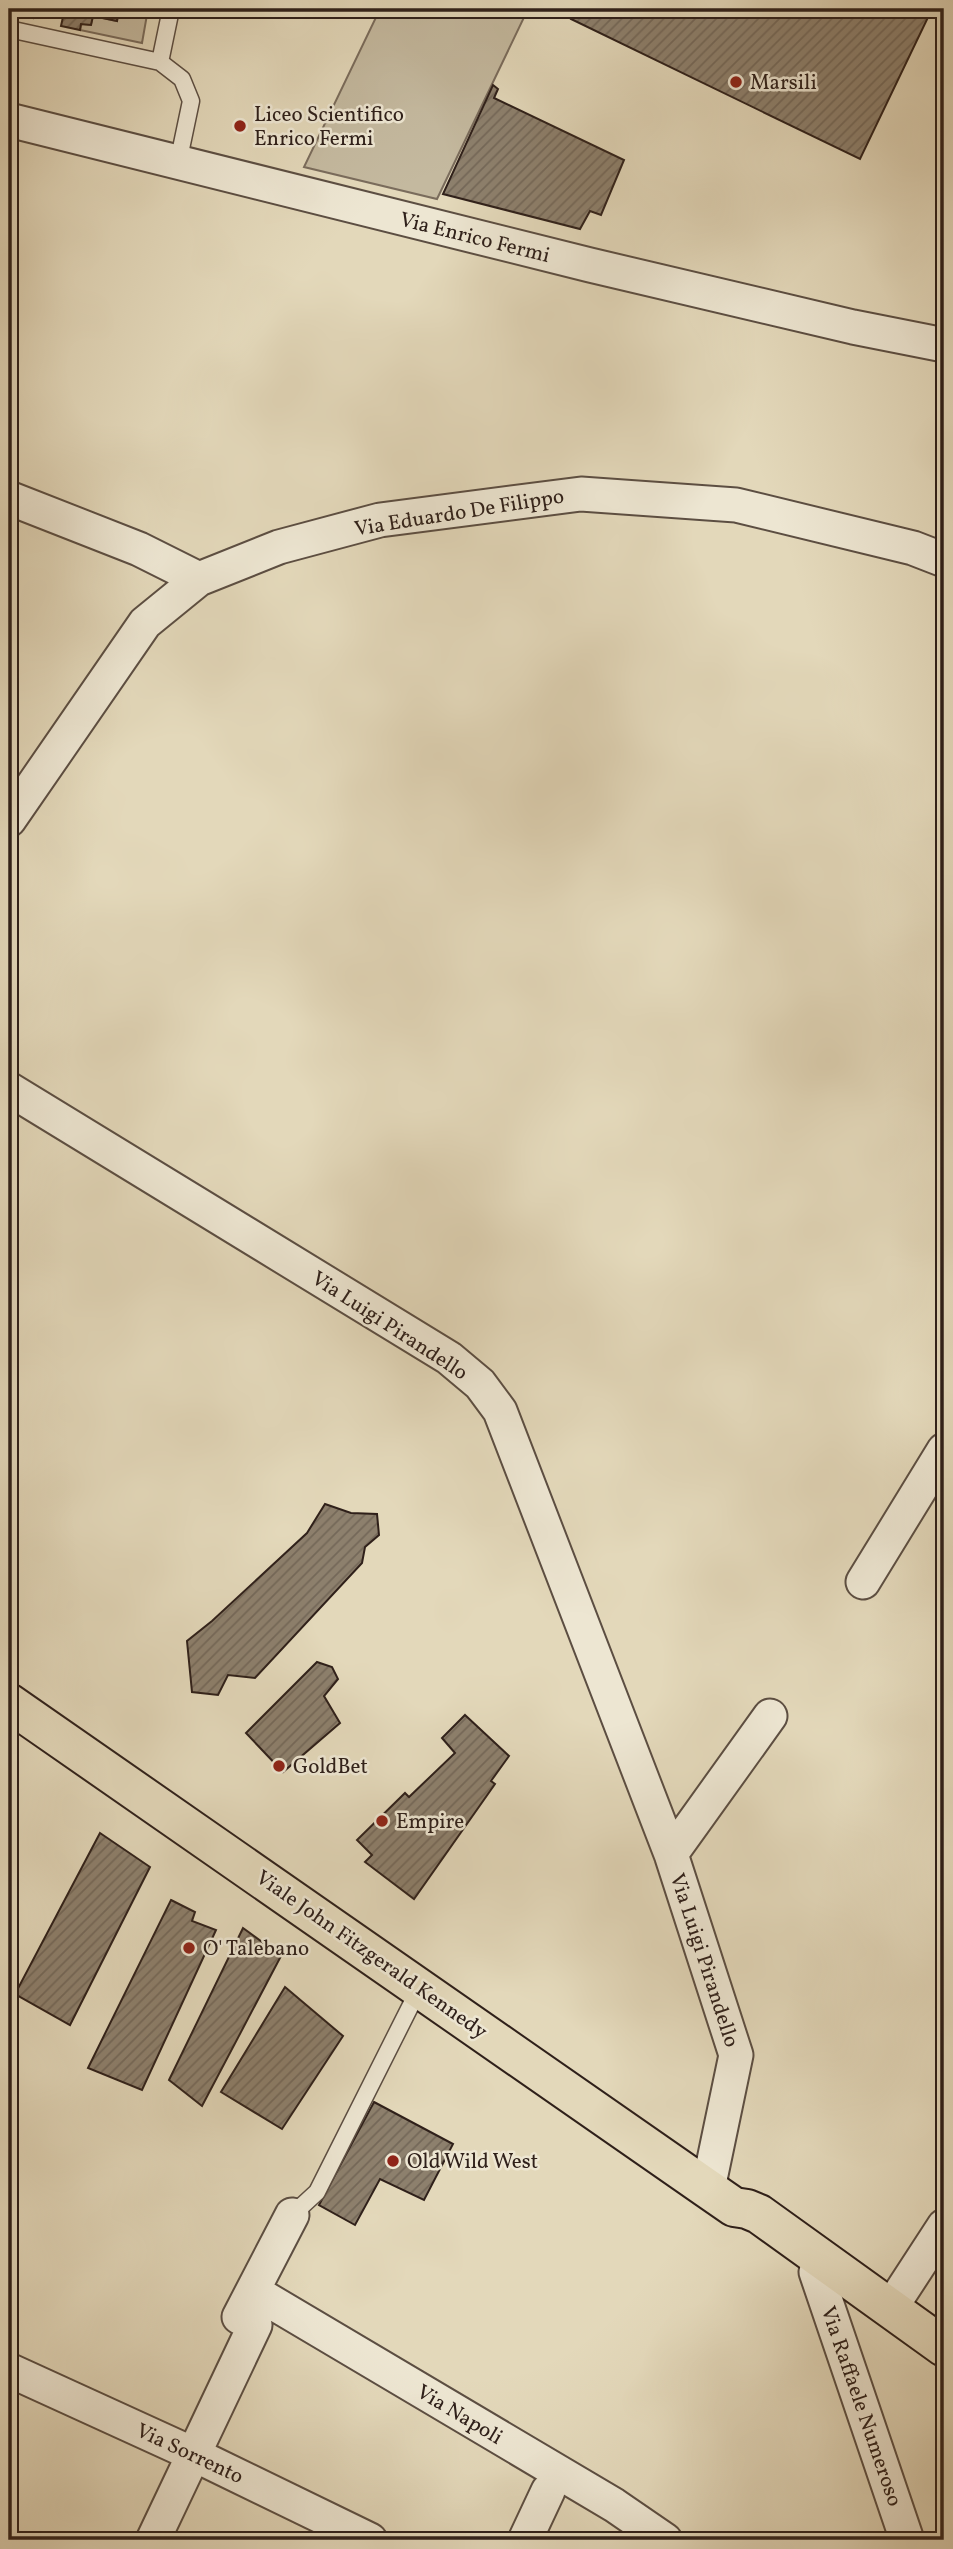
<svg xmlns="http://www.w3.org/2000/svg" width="953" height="2549" font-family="Vollkorn,serif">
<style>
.grass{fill:#c4b99f;stroke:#7a6c5c;stroke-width:2}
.building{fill:url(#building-hatch);stroke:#2f201a;stroke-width:2}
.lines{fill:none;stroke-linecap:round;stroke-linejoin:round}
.lane-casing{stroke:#5c4e42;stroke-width:19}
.street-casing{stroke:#5c4e42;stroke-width:37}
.primary-casing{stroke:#2f201a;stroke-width:42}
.lane{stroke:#ede6d2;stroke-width:16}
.street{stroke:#ede6d2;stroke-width:33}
.primary{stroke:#e3d8ba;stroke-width:38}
.poi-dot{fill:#8f2418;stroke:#ede6d2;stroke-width:2.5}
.labels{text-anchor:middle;stroke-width:5;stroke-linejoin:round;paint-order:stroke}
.poi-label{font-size:21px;fill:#2f201a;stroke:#ede6d2;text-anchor:start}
.street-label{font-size:21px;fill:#2f201a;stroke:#ede6d2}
</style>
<defs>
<pattern id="building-hatch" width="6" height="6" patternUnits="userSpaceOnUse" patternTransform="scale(1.75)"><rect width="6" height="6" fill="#8d806d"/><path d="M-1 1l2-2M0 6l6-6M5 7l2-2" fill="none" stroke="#746859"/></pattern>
</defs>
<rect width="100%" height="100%" fill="#e3d8ba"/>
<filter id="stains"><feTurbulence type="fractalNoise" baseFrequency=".00286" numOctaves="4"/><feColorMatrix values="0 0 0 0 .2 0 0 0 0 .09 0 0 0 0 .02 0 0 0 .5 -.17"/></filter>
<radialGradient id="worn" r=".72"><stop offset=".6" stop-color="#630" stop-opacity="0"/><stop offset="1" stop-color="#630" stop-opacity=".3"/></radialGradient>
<path class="grass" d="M119,9h29l-6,34 -62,-13 1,-6 10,1 2,-9 24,5z
M380,9h148l-91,190 -133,-32z"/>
<path class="building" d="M9,9h110l-2,12 -24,-5 -2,9 -10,-1 -1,6 -19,-4 2,-9 -29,-5 -1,6 -24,-5z
M576,9h356l-72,150 -289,-140z
M493,85l5,4 -4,9 130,62 -23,55 -11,-4 -10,18 -137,-35z
M325,1504l26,9 26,1 2,21 -14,12 -3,16 -107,115 -27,-3 -10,20 -26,-3 -5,-51 25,-20 95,-88z
M317,1662l15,5 6,12 -14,17 16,27 -57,49 -37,-39z
M465,1715l44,41 -18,25 4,3 -81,115 -49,-37 7,-7 -15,-15 48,-47 4,4 46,-44 -13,-15z
M100,1833l50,34 -80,158 -55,-31z
M171,1900l24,12 -3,9 24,9 -74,160 -54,-22z
M243,1928l38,28 -79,150 -33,-26z
M285,1987l58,49 -61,93 -61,-37z
M374,2102l79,42 -29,56 -44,-21 -25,46 -36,-20z"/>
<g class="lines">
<defs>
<path id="lane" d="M9,29l151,33 22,17 9,22 -13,62
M160,62l11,-53
M292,2215l25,-23 103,-205"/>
<path id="street" d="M9,120l581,145 263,62 91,18
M9,498l130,51 60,30
M9,820l136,-197 54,-44 80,-32 101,-27 201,-26 155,11 177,43 31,12
M9,1089l440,269 31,26 20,27 171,443 65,201 -28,134
M863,1582l81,-132
M671,1854l99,-138
M816,2272l91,268
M253,2291l361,214 51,35
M890,2309l54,-83
M9,2370l184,84 177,86
M153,2540l102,-215 -16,-8 53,-102
M525,2540l23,-49"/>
<path id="primary" d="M9,1703l699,486 26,18 13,2 12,5 185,133"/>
</defs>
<use href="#lane" class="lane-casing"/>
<use href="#street" class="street-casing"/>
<use href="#primary" class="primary-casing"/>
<use href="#lane" class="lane"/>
<use href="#street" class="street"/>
<use href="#primary" class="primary"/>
</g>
<g class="poi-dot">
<circle cx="736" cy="82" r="7"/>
<circle cx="240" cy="126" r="7"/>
<circle cx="279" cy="1766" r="7"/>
<circle cx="382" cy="1821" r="7"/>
<circle cx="189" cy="1948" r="7"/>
<circle cx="393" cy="2161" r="7"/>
</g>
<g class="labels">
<g class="poi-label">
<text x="750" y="89">Marsili</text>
<text x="254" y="121">Liceo Scientifico<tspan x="254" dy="24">Enrico Fermi</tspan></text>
<text x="293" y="1773">GoldBet</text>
<text x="396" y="1828">Empire</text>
<text x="203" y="1955">O' Talebano</text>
<text x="407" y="2168">Old Wild West</text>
</g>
<g class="street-label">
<text transform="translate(475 237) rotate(14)" y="7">Via Enrico Fermi</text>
<text transform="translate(459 512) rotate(-9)" y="7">Via Eduardo De Filippo</text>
<text transform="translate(390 1325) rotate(33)" y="7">Via Luigi Pirandello</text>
<text transform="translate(372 1954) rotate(35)" y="7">Viale John Fitzgerald Kennedy</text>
<text transform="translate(705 1960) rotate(72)" y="7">Via Luigi Pirandello</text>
<text transform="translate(862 2406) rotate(71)" y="7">Via Raffaele Numeroso</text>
<text transform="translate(460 2414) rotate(31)" y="7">Via Napoli</text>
<text transform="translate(190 2453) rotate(25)" y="7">Via Sorrento</text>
</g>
</g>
<rect width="953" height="2549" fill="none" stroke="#e3d8ba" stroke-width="35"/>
<rect x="10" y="10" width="932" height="2528" fill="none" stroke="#2f201a" stroke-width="3.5"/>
<rect x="18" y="18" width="918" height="2514" fill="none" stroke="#2f201a" stroke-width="2"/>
<rect width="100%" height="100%" filter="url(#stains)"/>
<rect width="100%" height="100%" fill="url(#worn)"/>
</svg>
